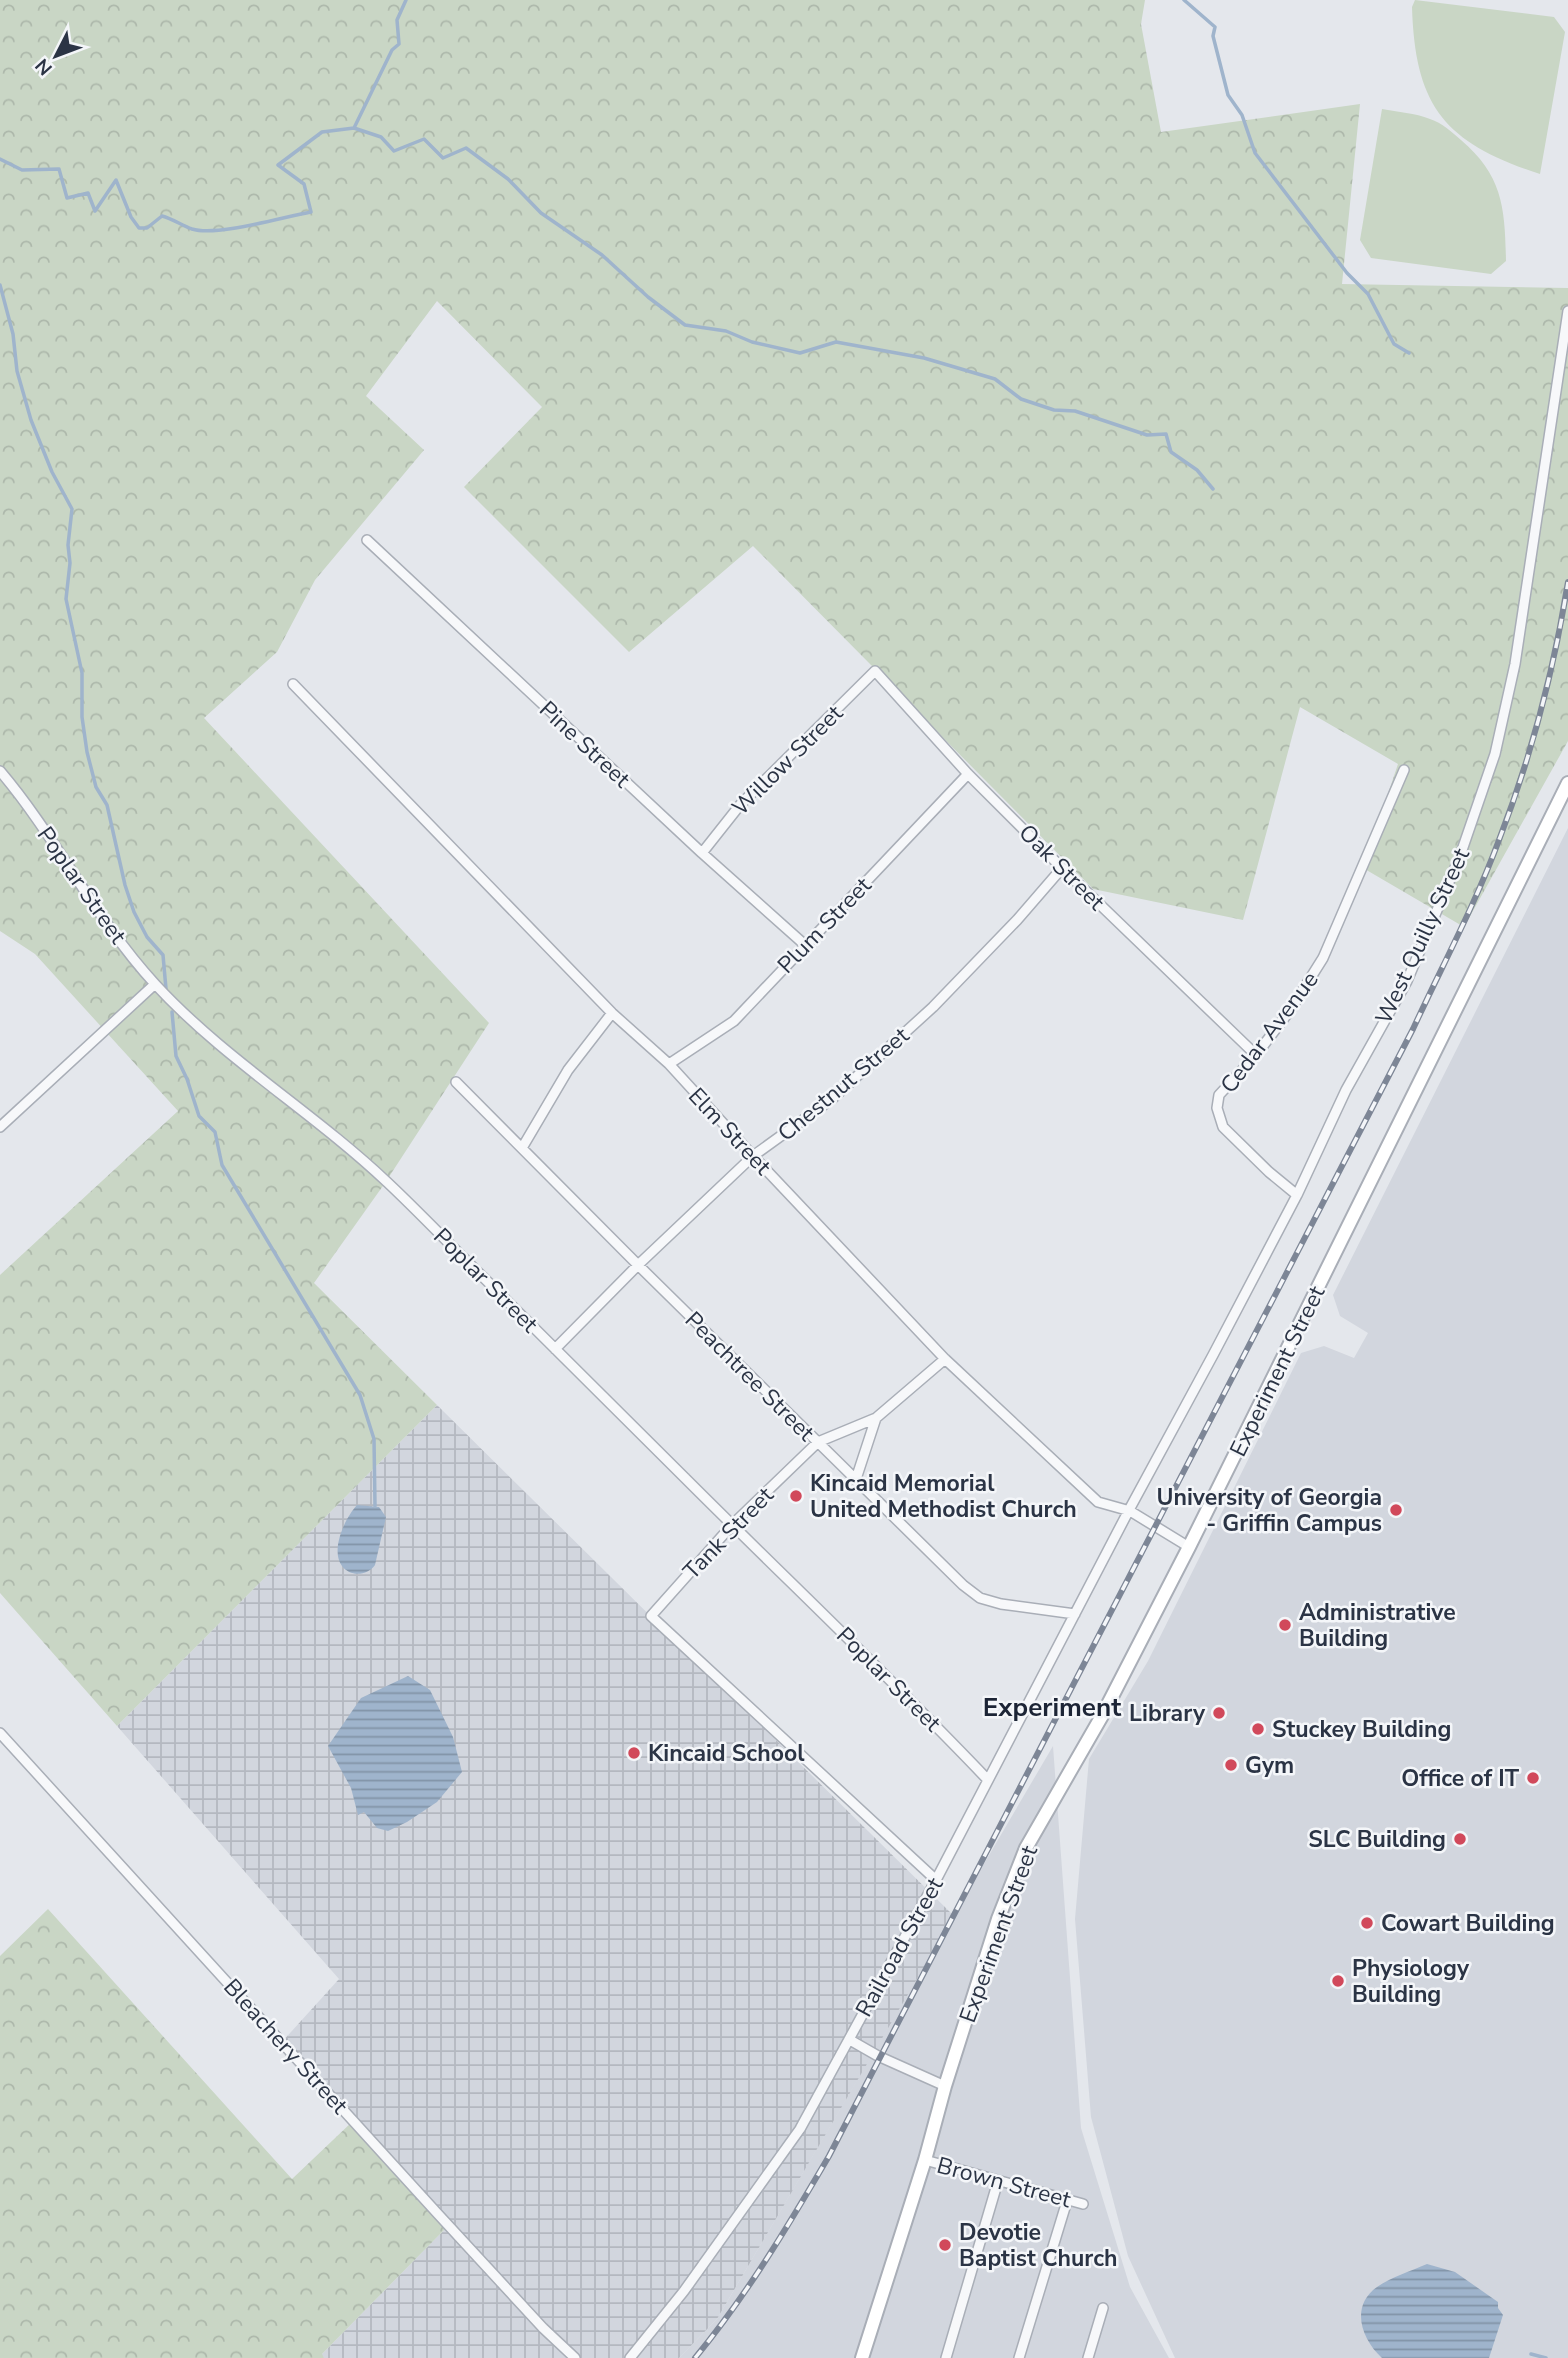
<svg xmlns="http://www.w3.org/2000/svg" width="1568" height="2358" font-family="'Nunito Sans',sans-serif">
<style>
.built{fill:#d2d6de}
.industrial{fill:url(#industrial-grid)}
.forest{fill:url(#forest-crowns)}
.garden{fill:#c9d6c5}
.water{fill:url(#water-rules)}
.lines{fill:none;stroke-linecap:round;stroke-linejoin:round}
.stream{stroke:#9fb4cc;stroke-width:3.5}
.minor-casing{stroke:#a9aeb7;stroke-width:12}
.secondary-casing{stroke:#a9aeb7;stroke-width:16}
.minor{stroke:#f7f8fa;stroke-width:9}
.secondary{stroke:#fff;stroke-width:12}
.rail-casing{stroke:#7d8696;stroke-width:6}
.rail{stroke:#f4f6f9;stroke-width:3.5;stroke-dasharray:10;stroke-linecap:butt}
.poi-dot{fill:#d1495b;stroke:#f4f6f9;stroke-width:2.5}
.labels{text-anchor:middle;stroke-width:5;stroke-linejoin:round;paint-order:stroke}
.street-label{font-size:23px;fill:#2b3445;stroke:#f4f6f9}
.poi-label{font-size:23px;font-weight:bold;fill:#2b3445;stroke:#f4f6f9;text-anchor:start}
.quarter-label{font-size:26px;font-weight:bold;fill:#1d2536;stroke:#f4f6f9}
</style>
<defs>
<pattern id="industrial-grid" width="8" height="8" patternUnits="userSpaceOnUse" patternTransform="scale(1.75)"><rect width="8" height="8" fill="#d2d6de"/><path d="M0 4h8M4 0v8" fill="none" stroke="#b4b8c0"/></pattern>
<pattern id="forest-crowns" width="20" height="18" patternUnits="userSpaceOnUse" patternTransform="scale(1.75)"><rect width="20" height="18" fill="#c9d6c5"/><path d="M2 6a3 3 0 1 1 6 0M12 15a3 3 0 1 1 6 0" fill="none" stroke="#adb8ab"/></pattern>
<pattern id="water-rules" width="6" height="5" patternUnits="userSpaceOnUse" patternTransform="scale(1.75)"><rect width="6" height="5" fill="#9fb4cc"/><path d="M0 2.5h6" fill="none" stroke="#8293a7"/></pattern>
</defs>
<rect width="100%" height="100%" fill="#e4e7ec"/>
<path class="built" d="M1568,828v1530h-393l-47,-102 -37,-139 -16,-198 14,-160 59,-98 153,-308 23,-7 30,12 14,-25 -28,-17 -7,-21z
M1053,1746l28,382 49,159 39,71h-299l-8,-3 -2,3h-181l38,-39z"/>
<path class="industrial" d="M437,1405l517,511 -237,403 -38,39h-355l-3,-3 128,-130 -168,-182 58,-64 -222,-253z"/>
<path class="forest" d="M0,0h1145l-4,24 20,108 199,-28 -18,180 226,4v453l-104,186 -101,-59 35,-104 -98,-57 -57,213 -150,-31 -340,-343 -124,106 -165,-165 78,-80 -105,-106 -71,95 58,54 -109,130 -38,72 -73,66 285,305 -104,160 -71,100 123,122 -320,321 -117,-133v-318l178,-164 -143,-157 -35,-23z
M48,1909l244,270 61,-58 96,104 -127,129 2,4h-324v-402z"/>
<path class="garden" d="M1415,0l139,17 11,15 -25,142c-95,-31 -125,-67 -128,-167z
M1382,109c16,3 33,4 48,10 12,4 22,13 31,21 42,36 44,68 45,121l-15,13 -120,-16 -11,-18z"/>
<path class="water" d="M357,1505l22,2 7,10 -11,48c-7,10 -24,13 -33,1 -12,-16 3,-48 15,-61z
M408,1676l22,14 23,47 9,35 -25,30 -30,20 -19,9 -11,-3 -13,-16 -6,3 -7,-27 -23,-42 33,-48z
M1427,2264l28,8 43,30v6l5,7 -14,43h-107c-21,-19 -32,-52 -5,-71 14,-10 34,-16 50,-23z"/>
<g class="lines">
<path class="stream" d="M1184,0l31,27 -2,9 15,59 14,20 13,38 92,120 21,21 26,50 15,9
M354,128l27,9 13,14 30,-12 19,19 23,-10 42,31 33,34 61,42 46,42 37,28 41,6 26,11 48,11 36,-11 88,16 71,21 26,20 33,11 21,1 72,24 19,-1 5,18 26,18 16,19
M354,128l38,-78 7,-6 -2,-24 9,-20
M0,159l22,11 37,-1 8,29 21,-5 7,18 21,-31 15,37 8,11h8l15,-12c11,3 19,9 30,13 25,8 90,-12 119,-17l-7,-28 -26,-19 44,-33 32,-4
M0,285l13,49 4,37 14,49 21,52 20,37 -4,36 2,18 -4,36 16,74v44l5,35 9,35 11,18 18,80 9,27 13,25 16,18 3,34
M172,1012l4,44 11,23 12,37 16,16 7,33 138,230 14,44 1,67
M1531,2354l15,4"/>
<defs>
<path id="minor" d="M367,540l335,313 103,92
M293,684l319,329 57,51 84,92 192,203 153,143 32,9 59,36
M0,771c57,67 95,148 155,213 69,75 158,128 232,198 33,31 64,64 96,95 68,67 135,134 202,201 101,101 204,198 302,301
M702,853l38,-48 135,-134 93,103 94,94 194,187
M669,1064l65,-43 234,-247
M456,1082l182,183 325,320 17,13 21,6 74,10
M0,1127l155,-143
M522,1148l46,-78 44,-57
M1297,1195l-28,-23 -46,-45 -6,-19 2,-13 37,-40 35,-46 32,-51 81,-188
M555,1349l83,-84 115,-109 79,-57 101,-92 84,-87 45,-52
M856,1479l20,-61
M0,1733l437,480 106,115 32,30
M936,1880l-285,-264 81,-91 86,-83 58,-24 69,-59
M850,2040l28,16 67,30
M925,2160l158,44
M630,2358l54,-67 116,-162 136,-249 193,-370 84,-155 84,-160 49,-105 61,-109 53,-125 35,-102 20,-90 53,-353
M946,2358l52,-177
M1019,2358l48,-157
M1088,2358l15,-50"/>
<path id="secondary" d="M862,2358l63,-198 20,-74 53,-167 28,-71 77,-134 86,-167 379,-764"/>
</defs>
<use href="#minor" class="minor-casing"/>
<use href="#secondary" class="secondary-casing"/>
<use href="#minor" class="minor"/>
<use href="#secondary" class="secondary"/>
<defs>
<path id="rail" d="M695,2358c52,-63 93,-132 134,-202l584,-1127c29,-63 62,-124 86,-189 32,-83 55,-170 69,-258"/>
</defs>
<use href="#rail" class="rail-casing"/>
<use href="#rail" class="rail"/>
</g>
<g class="poi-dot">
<circle cx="796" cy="1496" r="7"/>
<circle cx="1396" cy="1510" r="7"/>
<circle cx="1285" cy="1625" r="7"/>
<circle cx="1219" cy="1713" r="7"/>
<circle cx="1258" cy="1729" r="7"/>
<circle cx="634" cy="1753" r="7"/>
<circle cx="1231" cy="1765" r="7"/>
<circle cx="1533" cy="1778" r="7"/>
<circle cx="1460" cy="1839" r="7"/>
<circle cx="1367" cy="1923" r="7"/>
<circle cx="1338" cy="1981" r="7"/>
<circle cx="945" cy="2245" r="7"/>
</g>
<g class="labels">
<g class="street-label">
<text transform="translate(585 744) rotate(43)" y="8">Pine Street</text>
<text transform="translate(787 760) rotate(-45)" y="8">Willow Street</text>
<text transform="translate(1062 867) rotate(45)" y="8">Oak Street</text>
<text transform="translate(82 885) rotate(55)" y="8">Poplar Street</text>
<text transform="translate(824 925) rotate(-46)" y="8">Plum Street</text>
<text transform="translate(1422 936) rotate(-65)" y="8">West Quilly Street</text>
<text transform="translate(1269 1032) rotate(-53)" y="8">Cedar Avenue</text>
<text transform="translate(843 1084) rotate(-40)" y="8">Chestnut Street</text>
<text transform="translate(730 1131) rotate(47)" y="8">Elm Street</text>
<text transform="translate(486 1280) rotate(45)" y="8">Poplar Street</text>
<text transform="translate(1277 1371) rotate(-64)" y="8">Experiment Street</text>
<text transform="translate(750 1376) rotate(45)" y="8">Peachtree Street</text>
<text transform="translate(728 1533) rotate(-46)" y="8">Tank Street</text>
<text transform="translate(889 1679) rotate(45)" y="8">Poplar Street</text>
<text transform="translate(998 1934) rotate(-70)" y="8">Experiment Street</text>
<text transform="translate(899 1947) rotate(-61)" y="8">Railroad Street</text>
<text transform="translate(286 2046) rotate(48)" y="8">Bleachery Street</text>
<text transform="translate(1004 2182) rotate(15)" y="8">Brown Street</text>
</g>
<g class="poi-label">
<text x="810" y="1491">Kincaid Memorial<tspan x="810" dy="26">United Methodist Church</tspan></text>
<text x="1382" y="1505" text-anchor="end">University of Georgia<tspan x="1382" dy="26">- Griffin Campus</tspan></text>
<text x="1299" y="1620">Administrative<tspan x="1299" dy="26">Building</tspan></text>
<text x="1205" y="1721" text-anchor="end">Library</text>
<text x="1272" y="1737">Stuckey Building</text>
<text x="648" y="1761">Kincaid School</text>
<text x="1245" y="1773">Gym</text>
<text x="1519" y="1786" text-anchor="end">Office of IT</text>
<text x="1446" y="1847" text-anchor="end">SLC Building</text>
<text x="1381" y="1931">Cowart Building</text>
<text x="1352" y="1976">Physiology<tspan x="1352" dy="26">Building</tspan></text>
<text x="959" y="2240">Devotie<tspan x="959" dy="26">Baptist Church</tspan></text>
</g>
<g class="quarter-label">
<text x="1052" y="1716">Experiment</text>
</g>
</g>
<g transform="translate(56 56) rotate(228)" stroke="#f4f6f9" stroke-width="5" paint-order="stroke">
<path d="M0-5L12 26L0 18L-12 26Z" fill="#2b3445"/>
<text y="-10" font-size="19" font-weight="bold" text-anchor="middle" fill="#2b3445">N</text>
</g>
</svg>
